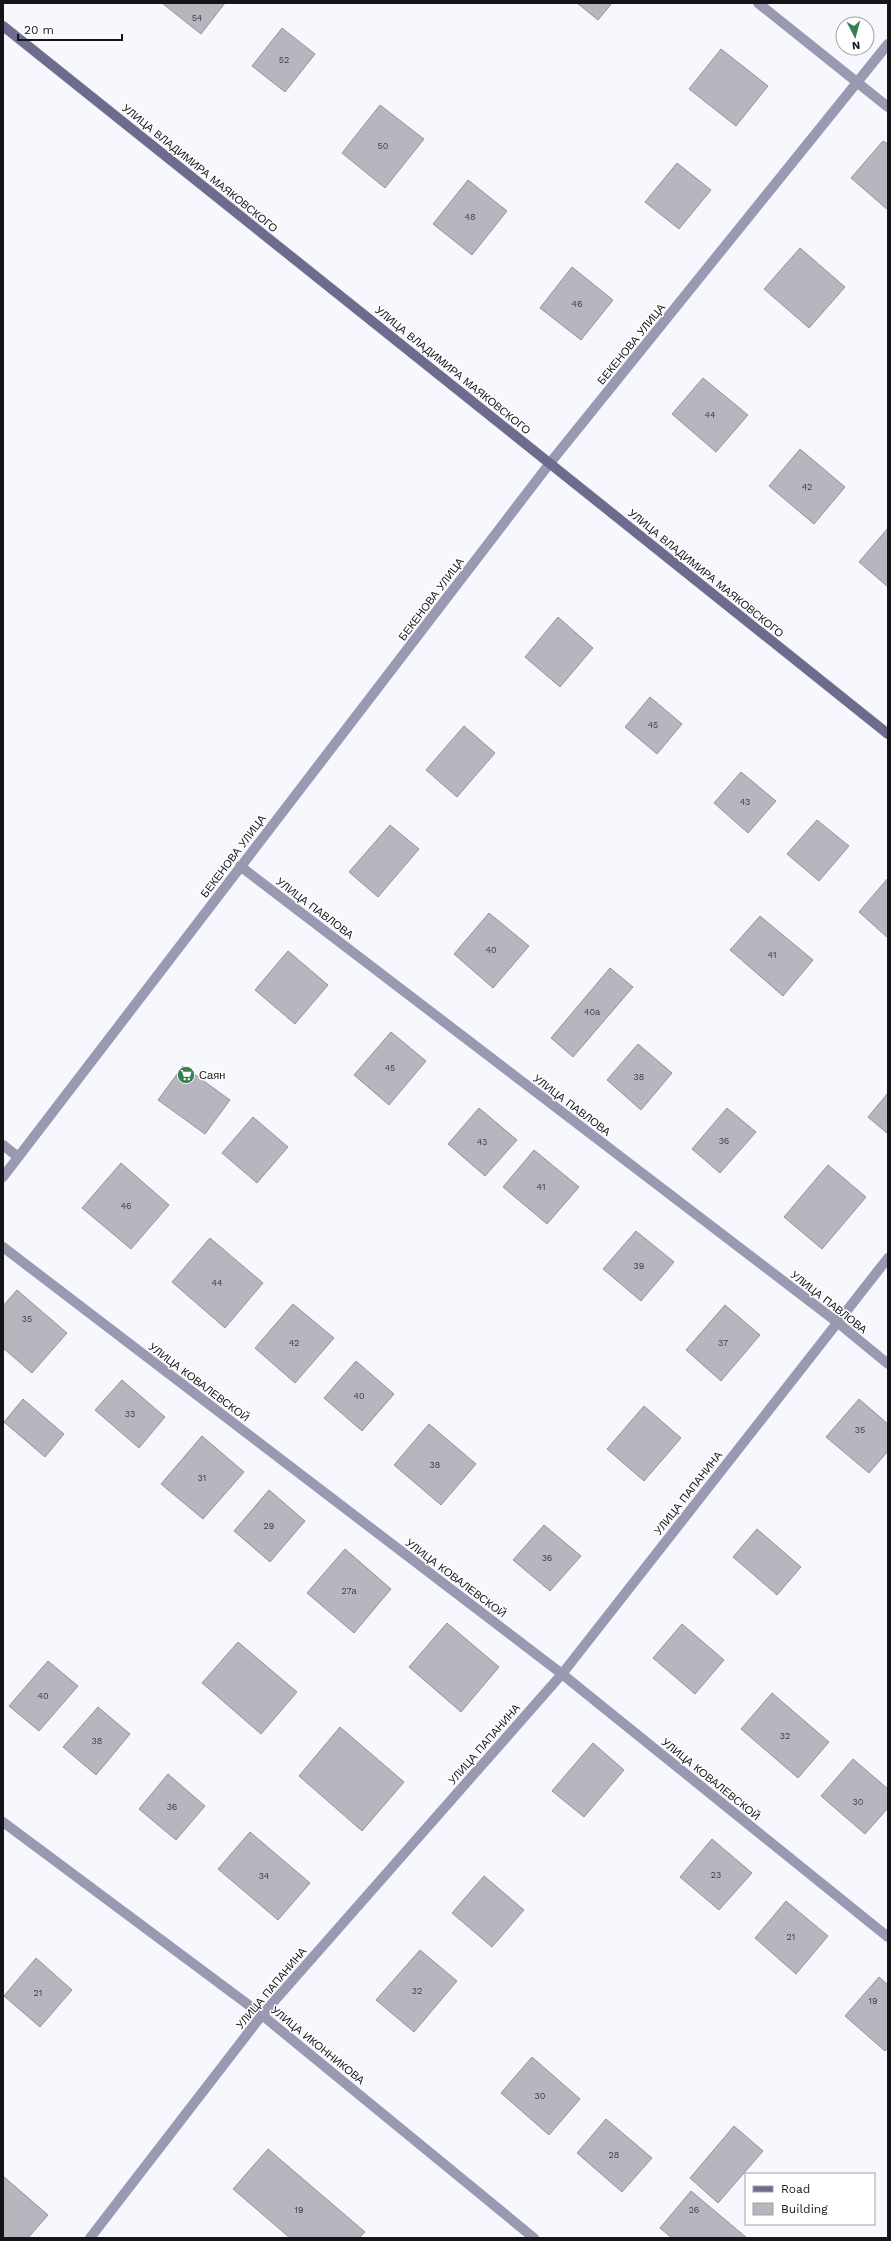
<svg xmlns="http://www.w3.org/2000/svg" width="891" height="2241" font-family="'Work Sans',sans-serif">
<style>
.building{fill:#b6b6bf;stroke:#94949c}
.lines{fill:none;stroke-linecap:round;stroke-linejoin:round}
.street{stroke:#9999b2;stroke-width:10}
.secondary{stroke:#6d6c8f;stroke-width:10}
.labels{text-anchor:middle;stroke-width:3;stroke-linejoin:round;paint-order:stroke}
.number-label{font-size:9px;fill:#3d3d42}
.street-label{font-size:11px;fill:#151518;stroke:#fff}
.poi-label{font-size:11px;fill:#151518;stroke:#fff;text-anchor:start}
</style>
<rect width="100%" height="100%" fill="#f7f7fe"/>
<path class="building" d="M162,3h63l-24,31z
M577,3h35l-14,17z
M282,28l33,26 -30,38 -33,-26z
M721,49l47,37 -32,40 -47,-37z
M380,105l44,34 -39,49 -43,-35z
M883,141l5,3v66l-37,-32z
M677,163l34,27 -32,39 -34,-27z
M468,180l39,31 -35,44 -39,-31z
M800,248l45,39 -36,41 -45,-39z
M572,267l41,33 -32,40 -41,-32z
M703,378l45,37 -32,37 -44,-38z
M800,449l45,38 -31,37 -45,-38z
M888,528v59l-29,-25z
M558,617l35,31 -33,39 -35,-30z
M650,697l32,27 -25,30 -32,-27z
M464,726l31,27 -38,44 -31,-27z
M741,772l35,29 -28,32 -34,-30z
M817,820l32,26 -30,35 -32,-27z
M390,825l29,24 -41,48 -29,-25z
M888,878v60l-29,-26z
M489,913l40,33 -36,42 -39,-34z
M760,916l53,44 -30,36 -53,-46z
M288,951l40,34 -33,39 -40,-34z
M610,968l23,19 -60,70 -22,-19z
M391,1032l35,29 -37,44 -35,-30z
M638,1044l34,29 -31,37 -34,-30z
M183,1066l47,34 -25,34 -47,-34z
M888,1093v41l-20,-17z
M479,1108l38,32 -32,36 -37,-32z
M727,1108l29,24 -36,41 -28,-24z
M253,1117l35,30 -31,36 -35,-30z
M534,1150l45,37 -32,37 -44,-37z
M121,1163l48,42 -38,44 -49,-41z
M828,1165l38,32 -44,52 -38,-32z
M636,1231l38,31 -33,39 -38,-32z
M210,1238l53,45 -38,45 -53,-46z
M17,1290l50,43 -35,40 -29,-25v-42z
M293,1304l41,34 -39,45 -40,-35z
M725,1305l35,30 -39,46 -35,-31z
M356,1361l38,33 -32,37 -38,-33z
M122,1380l43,37 -26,31 -44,-38z
M23,1399l41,35 -19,23 -41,-35z
M859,1399l29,25v27l-19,22 -43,-36z
M644,1406l37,32 -37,43 -37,-32z
M429,1424l47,40 -35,41 -47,-40z
M202,1436l42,36 -41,47 -42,-35z
M269,1490l36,31 -35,41 -36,-31z
M544,1525l37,31 -31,35 -37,-31z
M757,1529l44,38 -24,28 -44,-38z
M345,1549l46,40 -37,44 -47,-40z
M447,1623l52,44 -38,45 -52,-45z
M682,1624l42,36 -29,34 -42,-36z
M238,1642l59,50 -36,42 -59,-51z
M48,1661l30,25 -39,45 -30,-25z
M772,1693l57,49 -31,36 -57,-49z
M98,1707l32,27 -34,41 -33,-28z
M340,1727l64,55 -42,49 -63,-55z
M593,1743l31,27 -40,47 -32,-26z
M853,1759l35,30v19l-23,26 -44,-38z
M168,1774l37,32 -29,34 -37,-31z
M250,1832l60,51 -32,37 -60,-51z
M712,1839l40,34 -33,37 -39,-33z
M484,1876l40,34 -32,37 -40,-34z
M786,1901l42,35 -32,38 -41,-36z
M420,1950l37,31 -43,51 -38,-32z
M36,1958l36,32 -32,37 -36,-31z
M879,1977l9,8v63l-3,3 -40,-35z
M532,2057l48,42 -31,36 -48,-42z
M606,2119l46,39 -30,34 -45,-39z
M734,2126l29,25 -45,52 -28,-25z
M268,2149l97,83 -6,6h-69l-57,-49z
M3,2176l45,39 -20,23h-25z
M691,2191l56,47h-75l-12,-10z"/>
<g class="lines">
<path class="street" d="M758,3l130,104
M240,866l597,456 51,42
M3,1145l15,12
M3,1177l547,-714 338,-419
M3,1247l559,427 326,263
M3,1822l259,193 272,223
M90,2238l172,-223 300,-341 326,-416"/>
<path class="secondary" d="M3,26l885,708"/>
</g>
<defs>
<symbol id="supermarket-disc" viewBox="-11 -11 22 22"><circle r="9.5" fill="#34804f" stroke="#fff"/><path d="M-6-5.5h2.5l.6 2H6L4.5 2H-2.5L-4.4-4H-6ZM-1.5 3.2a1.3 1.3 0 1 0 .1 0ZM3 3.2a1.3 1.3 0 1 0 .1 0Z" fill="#fff"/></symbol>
</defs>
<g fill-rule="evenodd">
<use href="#supermarket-disc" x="176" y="1065" width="20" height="20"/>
</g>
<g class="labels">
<g class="number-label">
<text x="197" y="21">54</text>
<text x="284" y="63">52</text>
<text x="383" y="149">50</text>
<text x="470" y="220">48</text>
<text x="577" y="307">46</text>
<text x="710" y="418">44</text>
<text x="807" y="490">42</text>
<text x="653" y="728">45</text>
<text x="745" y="805">43</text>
<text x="491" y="953">40</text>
<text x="772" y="958">41</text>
<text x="592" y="1015">40а</text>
<text x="390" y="1071">45</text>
<text x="639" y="1080">38</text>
<text x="724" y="1144">36</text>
<text x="482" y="1145">43</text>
<text x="541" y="1190">41</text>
<text x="126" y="1209">46</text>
<text x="639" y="1269">39</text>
<text x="217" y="1286">44</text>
<text x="27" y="1322">35</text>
<text x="294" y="1346">42</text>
<text x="723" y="1346">37</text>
<text x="359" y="1399">40</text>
<text x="130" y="1417">33</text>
<text x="860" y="1433">35</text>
<text x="435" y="1468">38</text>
<text x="202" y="1481">31</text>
<text x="269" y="1529">29</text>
<text x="547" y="1561">36</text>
<text x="349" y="1594">27а</text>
<text x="43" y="1699">40</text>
<text x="785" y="1739">32</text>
<text x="97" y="1744">38</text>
<text x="858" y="1805">30</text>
<text x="172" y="1810">36</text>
<text x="716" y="1878">23</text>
<text x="264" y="1879">34</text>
<text x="791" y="1940">21</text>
<text x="417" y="1994">32</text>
<text x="38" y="1996">21</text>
<text x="873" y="2004">19</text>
<text x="540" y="2099">30</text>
<text x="614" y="2158">28</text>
<text x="299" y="2213">19</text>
<text x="694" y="2213">26</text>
</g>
<g class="street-label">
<text transform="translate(200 168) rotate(39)" y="4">УЛИЦА ВЛАДИМИРА МАЯКОВСКОГО</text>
<text transform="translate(631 344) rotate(-51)" y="4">БЕКЕНОВА УЛИЦА</text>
<text transform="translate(453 370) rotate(39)" y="4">УЛИЦА ВЛАДИМИРА МАЯКОВСКОГО</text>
<text transform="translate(706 573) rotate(39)" y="4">УЛИЦА ВЛАДИМИРА МАЯКОВСКОГО</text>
<text transform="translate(431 599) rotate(-53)" y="4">БЕКЕНОВА УЛИЦА</text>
<text transform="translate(233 856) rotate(-53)" y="4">БЕКЕНОВА УЛИЦА</text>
<text transform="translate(315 908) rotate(37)" y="4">УЛИЦА ПАВЛОВА</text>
<text transform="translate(572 1105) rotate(37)" y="4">УЛИЦА ПАВЛОВА</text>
<text transform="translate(829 1302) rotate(38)" y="4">УЛИЦА ПАВЛОВА</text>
<text transform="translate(199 1382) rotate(37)" y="4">УЛИЦА КОВАЛЕВСКОЙ</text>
<text transform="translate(688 1493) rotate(-52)" y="4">УЛИЦА ПАПАНИНА</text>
<text transform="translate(456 1578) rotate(37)" y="4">УЛИЦА КОВАЛЕВСКОЙ</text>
<text transform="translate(484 1744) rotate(-49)" y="4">УЛИЦА ПАПАНИНА</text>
<text transform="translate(711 1779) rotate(39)" y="4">УЛИЦА КОВАЛЕВСКОЙ</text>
<text transform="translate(271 1988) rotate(-50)" y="4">УЛИЦА ПАПАНИНА</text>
<text transform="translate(318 2045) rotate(39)" y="4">УЛИЦА ИКОННИКОВА</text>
</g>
<g class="poi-label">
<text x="199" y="1079">Саян</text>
</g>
</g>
<rect width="891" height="2241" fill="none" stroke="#151518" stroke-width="8"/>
<rect x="745" y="2173" width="130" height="52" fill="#ffffff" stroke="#a1a1a3"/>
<rect x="753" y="2186" width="20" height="6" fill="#6d6c8f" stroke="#a1a1a3"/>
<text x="781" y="2193" font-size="12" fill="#151518">Road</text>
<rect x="753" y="2203" width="20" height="12" fill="#b6b6bf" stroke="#a1a1a3"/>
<text x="781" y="2213" font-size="12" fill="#151518">Building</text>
<g transform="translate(855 36) rotate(174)"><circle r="19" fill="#ffffff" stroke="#a1a1a3"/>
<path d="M0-3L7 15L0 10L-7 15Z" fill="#34804f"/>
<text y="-6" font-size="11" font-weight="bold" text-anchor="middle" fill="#151518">N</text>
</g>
<path d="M18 34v6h104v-6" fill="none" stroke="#151518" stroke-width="2"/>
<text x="24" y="34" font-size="12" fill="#151518" stroke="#ffffff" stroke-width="3" paint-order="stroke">20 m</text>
</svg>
